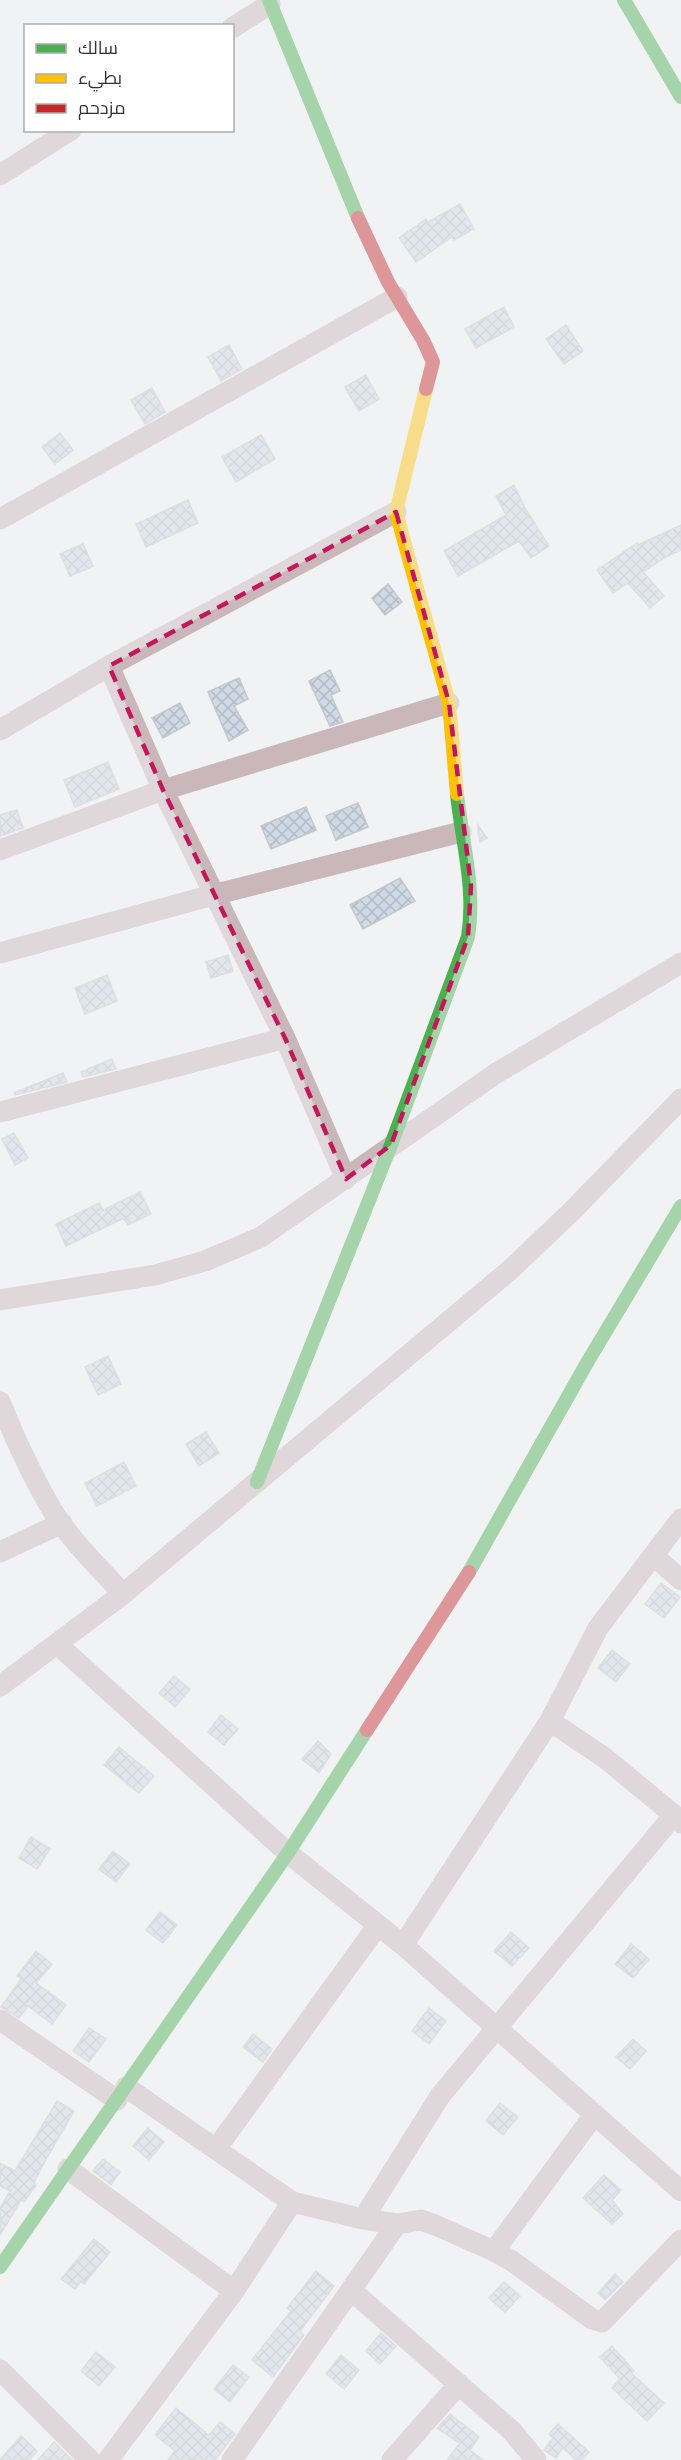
<svg xmlns="http://www.w3.org/2000/svg" width="681" height="2460" font-family="'Fira Sans Condensed',Cairo,sans-serif">
<style>
.building{fill:url(#building-cross-hatch);stroke:#c5c7c8;stroke-width:1.5}
.lines{fill:none;stroke-linecap:round;stroke-linejoin:round}
.street{stroke:#c9b7b9;stroke-width:21}
.fast{stroke:#4caf50;stroke-width:14}
.slow{stroke:#ffc107;stroke-width:14}
.jam{stroke:#c62828;stroke-width:14}
.marked{fill:none;stroke:#c2185b;stroke-width:4.5;stroke-dasharray:12 8;stroke-linejoin:round}
</style>
<defs>
<pattern id="building-cross-hatch" width="8" height="8" patternUnits="userSpaceOnUse" patternTransform="scale(1.5)"><rect width="8" height="8" fill="#d0d9e6"/><path d="M0 0l8 8M0 8l8-8" fill="none" stroke="#b3bbc6"/></pattern>
</defs>
<rect width="100%" height="100%" fill="#f0f2f4"/>
<path class="building" d="M460,204l14,25 -20,11 -2,-3 -36,25 -17,-24 27,-19 2,3z
M504,307l10,20 -38,21 -11,-19z
M566,325l17,26 -19,13 -18,-25z
M229,345l13,24 -21,12 -13,-24z
M366,375l13,24 -20,12 -14,-24z
M152,388l13,24 -20,12 -14,-24z
M60,433l13,17 -18,14 -13,-17z
M261,435l14,24 -39,23 -14,-25z
M514,485l11,23 24,38 -18,12 -12,-17 -61,35 -14,-25 62,-36 -10,-19z
M188,500l10,23 -52,24 -10,-23z
M681,525v25l-17,8 -21,14 21,24 -14,12 -22,-25 -15,10 -16,-23 40,-27 1,2z
M83,544l10,22 -23,10 -10,-22z
M388,584l14,18 -17,13 -13,-17z
M330,670l10,21 -9,4 12,27 -13,4 -21,-45z
M239,678l9,21 -14,7 14,24 -19,11 -21,-49z
M180,703l10,20 -27,15 -11,-20z
M108,762l11,27 -44,18 -11,-27z
M358,803l10,24 -32,13 -10,-24z
M306,807l10,23 -45,19 -10,-23z
M17,810l6,18 -23,8v-21z
M478,825l9,13 -7,4 -2,-12z
M400,878l15,23 -52,28 -13,-24z
M228,955l5,16 -22,7 -5,-16z
M107,975l10,26 -32,13 -10,-26z
M112,1059l4,10 -33,8 -2,-5z
M63,1073l4,9 -52,13 -1,-2z
M14,1133l14,25 -13,7 -13,-26z
M140,1192l11,22 -23,11 -4,-7 -58,28 -10,-22 43,-21 4,7z
M108,1356l13,28 -23,11 -13,-28z
M206,1432l13,21 -20,13 -13,-22z
M124,1462l12,24 -39,20 -12,-23z
M661,1583l19,14 -16,21 -19,-14z
M612,1650l18,14 -14,18 -18,-14z
M174,1676l16,13 -15,18 -16,-14z
M221,1715l17,14 -14,16 -16,-13z
M318,1741l13,13 -12,19 -17,-14z
M119,1747l35,29 -15,17 -35,-28z
M31,1837l19,12 -13,20 -18,-11z
M113,1851l17,13 -14,18 -17,-13z
M160,1912l17,13 -14,18 -17,-13z
M511,1932l18,16 -17,18 -18,-15z
M631,1944l18,15 -16,19 -18,-14z
M36,1951l16,13 -16,19 30,22 -14,19 -24,-18 -9,12 -18,-11 20,-28 -4,-3z
M429,2008l17,13 -17,23 -17,-13z
M89,2028l17,11 -17,23 -16,-11z
M253,2034l19,15 -9,13 -20,-15z
M633,2039l13,12 -16,18 -14,-12z
M57,2101l17,10 -29,50 -11,22 2,2 -12,17 -3,-2 -21,35v-27l10,-17 -10,-5v-23l15,8z
M500,2103l18,14 -15,18 -17,-14z
M148,2128l16,14 -15,18 -16,-14z
M103,2159l17,13 -9,13 -18,-14z
M604,2175l17,15 -9,10 11,14 -11,10 -29,-26z
M94,2239l16,13 -26,32 -3,-3 -6,8 -14,-10z
M316,2271l18,15 -34,45 4,4 -31,42 -21,-17 39,-49 -4,-3z
M615,2274l8,8 -18,18 -7,-7z
M504,2282l16,14 -15,16 -16,-14z
M381,2333l15,13 -16,18 -14,-13z
M612,2346l22,25 -3,2 33,30 -17,18 -35,-33 8,-9 -20,-22z
M96,2352l19,15 -16,19 -18,-15z
M341,2355l18,15 -15,19 -18,-15z
M233,2365l16,12 -19,25 -16,-13z
M176,2408l33,27 11,-13 15,12 -20,26h-47l7,-9 -20,-16z
M450,2414l29,23 -9,13 13,10h-36l13,-17 -23,-15z
M558,2424l31,28 -8,8h-5l-13,-12 -7,10 -12,-8 9,-12 -4,-4z
M21,2436l16,15 -8,9h-29z
M54,2442l18,18h-34z"/>
<g class="lines">
<path class="street" d="M232,28l38,-24
M0,175l71,-45
M0,519l397,-222
M109,666l54,124 122,248 61,141
M0,730l109,-64 287,-154
M0,850l163,-60 286,-87
M0,953l213,-58 248,-63
M0,1112l285,-74
M0,1300l155,-25 50,-14 56,-24 234,-163 186,-111
M0,1402c15,37 32,74 52,108 19,31 47,57 71,84
M0,1552l62,-29
M654,1556l27,24
M57,1644l231,209 115,92 278,246
M0,1686l123,-92 387,-324 62,-59 109,-112
M550,1721l55,37 69,57 7,8
M403,1945l147,-224 48,-93 83,-109
M0,2020l117,80
M126,2087l166,115 71,17 34,5 24,-4 14,5 59,26 18,10 80,58 10,3 79,-82
M216,2149l162,-224
M68,2169l166,122
M363,2219l77,-123 234,-281
M494,2251l100,-136
M351,2290l161,141 24,29
M0,2370l90,90
M108,2460l126,-169 58,-89
M232,2460l165,-236
M392,2460l67,-76"/>
<path class="fast" d="M269,0l89,218
M624,0l57,97
M257,1482l134,-337 77,-208c8,-48 -6,-95 -11,-143
M469,1572l119,-211 93,-155
M0,2267l288,-414 79,-123"/>
<path class="slow" d="M426,389l-30,123 53,191 8,91"/>
<path class="jam" d="M358,218l30,64 35,58 10,22 -7,27
M367,1730l102,-158"/>
</g>
<path d="M0 0H681V2460H0ZM396,512l53,191 22,183 -3,51 -77,208 -45,34 -61,-141 -122,-248 -54,-124z" fill="#f0f2f4" fill-opacity=".55" fill-rule="evenodd"/>
<path class="marked" d="M396,512l53,191 22,183 -3,51 -77,208 -45,34 -61,-141 -122,-248 -54,-124z"/>
<rect x="24" y="24" width="210" height="108" fill="#ffffff" stroke="#adadad" stroke-width="1.5"/>
<rect x="36" y="44" width="30" height="9" fill="#4caf50" stroke="#adadad" stroke-width="1.5"/>
<text x="78" y="54" font-size="18" fill="#313233">سالك</text>
<rect x="36" y="74" width="30" height="9" fill="#ffc107" stroke="#adadad" stroke-width="1.5"/>
<text x="78" y="84" font-size="18" fill="#313233">بطيء</text>
<rect x="36" y="104" width="30" height="9" fill="#c62828" stroke="#adadad" stroke-width="1.5"/>
<text x="78" y="114" font-size="18" fill="#313233">مزدحم</text>
</svg>
